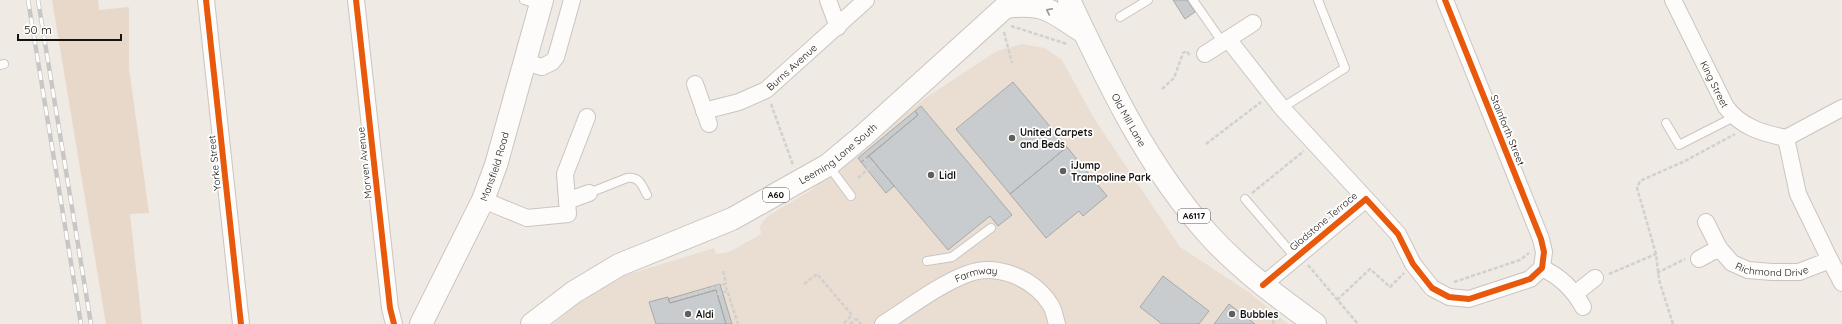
<svg xmlns="http://www.w3.org/2000/svg" width="1842" height="324" font-family="Quicksand,sans-serif">
<style>
.built{fill:#eaded3}
.green{fill:#e8d8ca}
.building{fill:#c8ccce;stroke:#a8a8a7}
.lines{fill:none;stroke-linecap:round;stroke-linejoin:round}
.lane-casing{stroke:#cac5c1;stroke-width:10}
.street-casing{stroke:#cac5c1;stroke-width:18}
.secondary-casing{stroke:#cac5c1;stroke-width:24}
.primary-casing{stroke:#cac5c1;stroke-width:24}
.highway-casing{stroke:#cac5c1;stroke-width:24}
.path{stroke:#d1d0ce;stroke-width:2.5;stroke-dasharray:4 2;stroke-linecap:butt}
.lane{stroke:#fdfcfb;stroke-width:8}
.street{stroke:#fdfcfb;stroke-width:16}
.secondary{stroke:#fdfcfb;stroke-width:22}
.primary{stroke:#fdfcfb;stroke-width:22}
.highway{stroke:#fdfcfb;stroke-width:22}
.rail-casing{stroke:#c9c7c6;stroke-width:4.5}
.rail{stroke:#fff;stroke-width:3;stroke-dasharray:9;stroke-linecap:butt}
.cycleway-casing{stroke:#fff;stroke-width:8}
.cycleway{stroke:#e8590c;stroke-width:6}
.oneway{stroke:#959390}
.poi-dot{fill:#625e59;stroke:#fff;stroke-width:1.5}
.labels{text-anchor:middle;stroke-width:3.5;stroke-linejoin:round;paint-order:stroke}
.shield{fill:#fff;stroke:#5c5956;stroke-width:1}
.shield-label{font-size:9px;font-weight:bold;fill:#16120e}
.street-label{font-size:10px;fill:#16120e;stroke:#fff}
.poi-label{font-size:10px;font-weight:bold;fill:#16120e;stroke:#fff;text-anchor:start}
</style>
<rect width="100%" height="100%" fill="#f0eae4"/>
<path class="built" d="M1022,44l23,4 17,12 33,60 85,127 70,46 38,31h-734l26,-23 46,-26 88,-27 2,6 13,-2 32,-18 -1,-7 3,-6 5,-5 43,-26 113,-91 73,-48z"/>
<path class="green" d="M52,0h46l1,10 30,-3v61l20,145 -19,1 12,110h-36z"/>
<path class="building" d="M1173,0h14l8,12 -10,7z
M1013,82l54,65 -57,47 -54,-65z
M921,106l91,109 -14,11 -8,-10 -42,34 -79,-94 49,-41 -3,-4z
M915,111l3,4 -57,47 -3,-4z
M1067,147l40,49 -24,20 -4,-5 -33,27 -36,-44z
M869,156l25,30 -8,7 -25,-31z
M1163,276l46,35 -10,13h-37l-22,-17z
M720,284l12,40h-6l-10,-34 -46,13 -2,-4z
M716,290l10,34h-70l-7,-22 19,-5 2,6z
M1229,304l26,20h-41z"/>
<g class="lines">
<defs>
<path id="lane" d="M524,0l16,5
M1193,0l30,43
M1120,17l28,-17
M0,65l4,-1
M1282,108l63,-40 -27,-68
M1666,123l13,22 55,-28
M828,165l23,31
M589,193l38,-15c12,-2 15,7 20,17
M1245,199l50,58
M927,261l25,-4 39,-29"/>
<g id="street">
<path d="M206,0l35,324"/>
<path d="M356,0l34,308 4,16"/>
<path d="M828,0l10,27"/>
<path d="M1445,0l96,239 3,13 -2,16"/>
<path id="s1" d="M1673,0l53,107c15,20 36,26 60,31"/>
<path d="M1228,39l54,69 84,91"/>
<path d="M1205,54l48,-31"/>
<path d="M525,62l17,5 10,-5 4,-5 16,-57"/>
<path d="M695,84l14,40"/>
<path id="s2" d="M704,111l35,-9 27,-12 100,-90"/>
<path d="M1786,138l56,-30"/>
<path d="M483,200l44,18 41,-4 -3,-40 22,-57"/>
<path d="M567,201l22,-8"/>
<path d="M1706,222l13,26"/>
<path id="s3" d="M1699,259l20,-11 13,15 16,7 24,2h27l31,-12 -32,-66 -12,-56"/>
<path d="M1830,260l12,23"/>
<path d="M1542,268c19,9 32,22 41,39"/>
<path d="M1263,285l103,-86 32,35 15,30 19,24 17,9 20,2 61,-20 12,-11"/>
<path d="M1576,293l19,-15"/>
<path id="s4" d="M883,324c27,-17 55,-39 84,-50 30,-12 67,5 83,30 4,5 5,14 7,20"/>
</g>
<g id="secondary">
<path id="s5" d="M421,324l62,-124 13,-35 46,-165"/>
</g>
<g id="primary">
<path id="s6" d="M1069,0c39,83 79,168 141,236 31,34 68,61 105,88"/>
</g>
<g id="highway">
<path d="M1005,7c40,-5 46,4 77,24"/>
<path id="s7" d="M532,324l42,-32 45,-27 113,-46 96,-54 36,-30 149,-135"/>
</g>
</defs>
<use href="#lane" class="lane-casing"/>
<use href="#street" class="street-casing"/>
<use href="#secondary" class="secondary-casing"/>
<use href="#primary" class="primary-casing"/>
<use href="#highway" class="highway-casing"/>
<path class="path" d="M1011,26l56,18
M1004,32l8,31
M1162,89l12,-11 9,-25 4,-2 3,5
M771,104l22,61
M1206,144l55,-42
M864,158l7,9
M858,178l17,-15
M1252,193l52,-42
M1308,265l50,59
M723,271l3,12 -1,1
M1657,273l28,-14
M1609,274l47,-20
M1454,282l66,-22 9,-7
M804,284l13,-10 35,41 -9,9
M717,294l10,-3
M676,299l49,-15 13,40
M1337,300l33,-31 20,18 14,-14
M850,324l6,-5 5,5
M1273,324l1,-9
M1673,324l-14,-44 -3,-26 -19,-66 3,-7 45,-20 50,-27"/>
<use href="#lane" class="lane"/>
<use href="#street" class="street"/>
<use href="#secondary" class="secondary"/>
<use href="#primary" class="primary"/>
<use href="#highway" class="highway"/>
<defs>
<path id="rail" d="M28,0l53,324
M38,0l53,324"/>
</defs>
<use href="#rail" class="rail-casing"/>
<use href="#rail" class="rail"/>
<defs>
<path id="cycleway" d="M206,0l35,324
M356,0l34,308 4,16
M1263,285l103,-86 32,35 15,30 19,24 17,9 20,2 61,-20 12,-11 2,-16 -3,-13 -96,-239"/>
</defs>
<use href="#cycleway" class="cycleway-casing"/>
<use href="#cycleway" class="cycleway"/>
</g>
<defs><path id="oneway-chevron" d="M-2-3.5L2.5 0L-2 3.5" fill="none" stroke-width="1.6" stroke-linecap="round" stroke-linejoin="round"/></defs>
<use class="oneway" href="#oneway-chevron" transform="translate(1049 11) rotate(-154)"/>
<g class="poi-dot">
<circle cx="1012" cy="138" r="4"/>
<circle cx="1063" cy="171" r="4"/>
<circle cx="931" cy="175" r="4"/>
<circle cx="688" cy="314" r="4"/>
<circle cx="1232" cy="314" r="4"/>
</g>
<g class="labels">
<g class="shield">
<rect x="763" y="188" width="26" height="14" rx="3"/>
<rect x="1178" y="209" width="32" height="14" rx="3"/>
</g>
<g class="shield-label">
<text x="776" y="198">A60</text>
<text x="1194" y="219">A6117</text>
</g>
<g class="street-label">
<text dy="4" stroke="none"><textPath href="#s2" startOffset="100">Burns Avenue</textPath></text>
<text dy="4" stroke="none"><textPath href="#s1" startOffset="94">King Street</textPath></text>
<text dy="4" stroke="none"><textPath href="#s6" startOffset="134">Old Mill Lane</textPath></text>
<text transform="translate(1508 130) rotate(68)" y="4">Stainforth Street</text>
<text dy="4" stroke="none"><textPath href="#s7" startOffset="352">Leeming Lane South</textPath></text>
<text transform="translate(214 163) rotate(-96)" y="4">Yorke Street</text>
<text transform="translate(364 163) rotate(-96)" y="4">Morven Avenue</text>
<text dy="4" stroke="none"><textPath href="#s5" startOffset="174">Mansfield Road</textPath></text>
<text transform="translate(1323 221) rotate(-40)" y="4">Gladstone Terrace</text>
<text dy="4" stroke="none"><textPath href="#s3" startOffset="84">Richmond Drive</textPath></text>
<text dy="4" stroke="none"><textPath href="#s4" startOffset="107">Farmway</textPath></text>
</g>
<g class="poi-label">
<text x="1020" y="136">United Carpets<tspan x="1020" dy="12">and Beds</tspan></text>
<text x="1071" y="169">iJump<tspan x="1071" dy="12">Trampoline Park</tspan></text>
<text x="939" y="179">Lidl</text>
<text x="696" y="318">Aldi</text>
<text x="1240" y="318">Bubbles</text>
</g>
</g>
<path d="M18 34v6h103v-6" fill="none" stroke="#16120e" stroke-width="2"/>
<text x="24" y="34" font-size="12" fill="#16120e" stroke="#ffffff" stroke-width="3" paint-order="stroke">50 m</text>
</svg>
